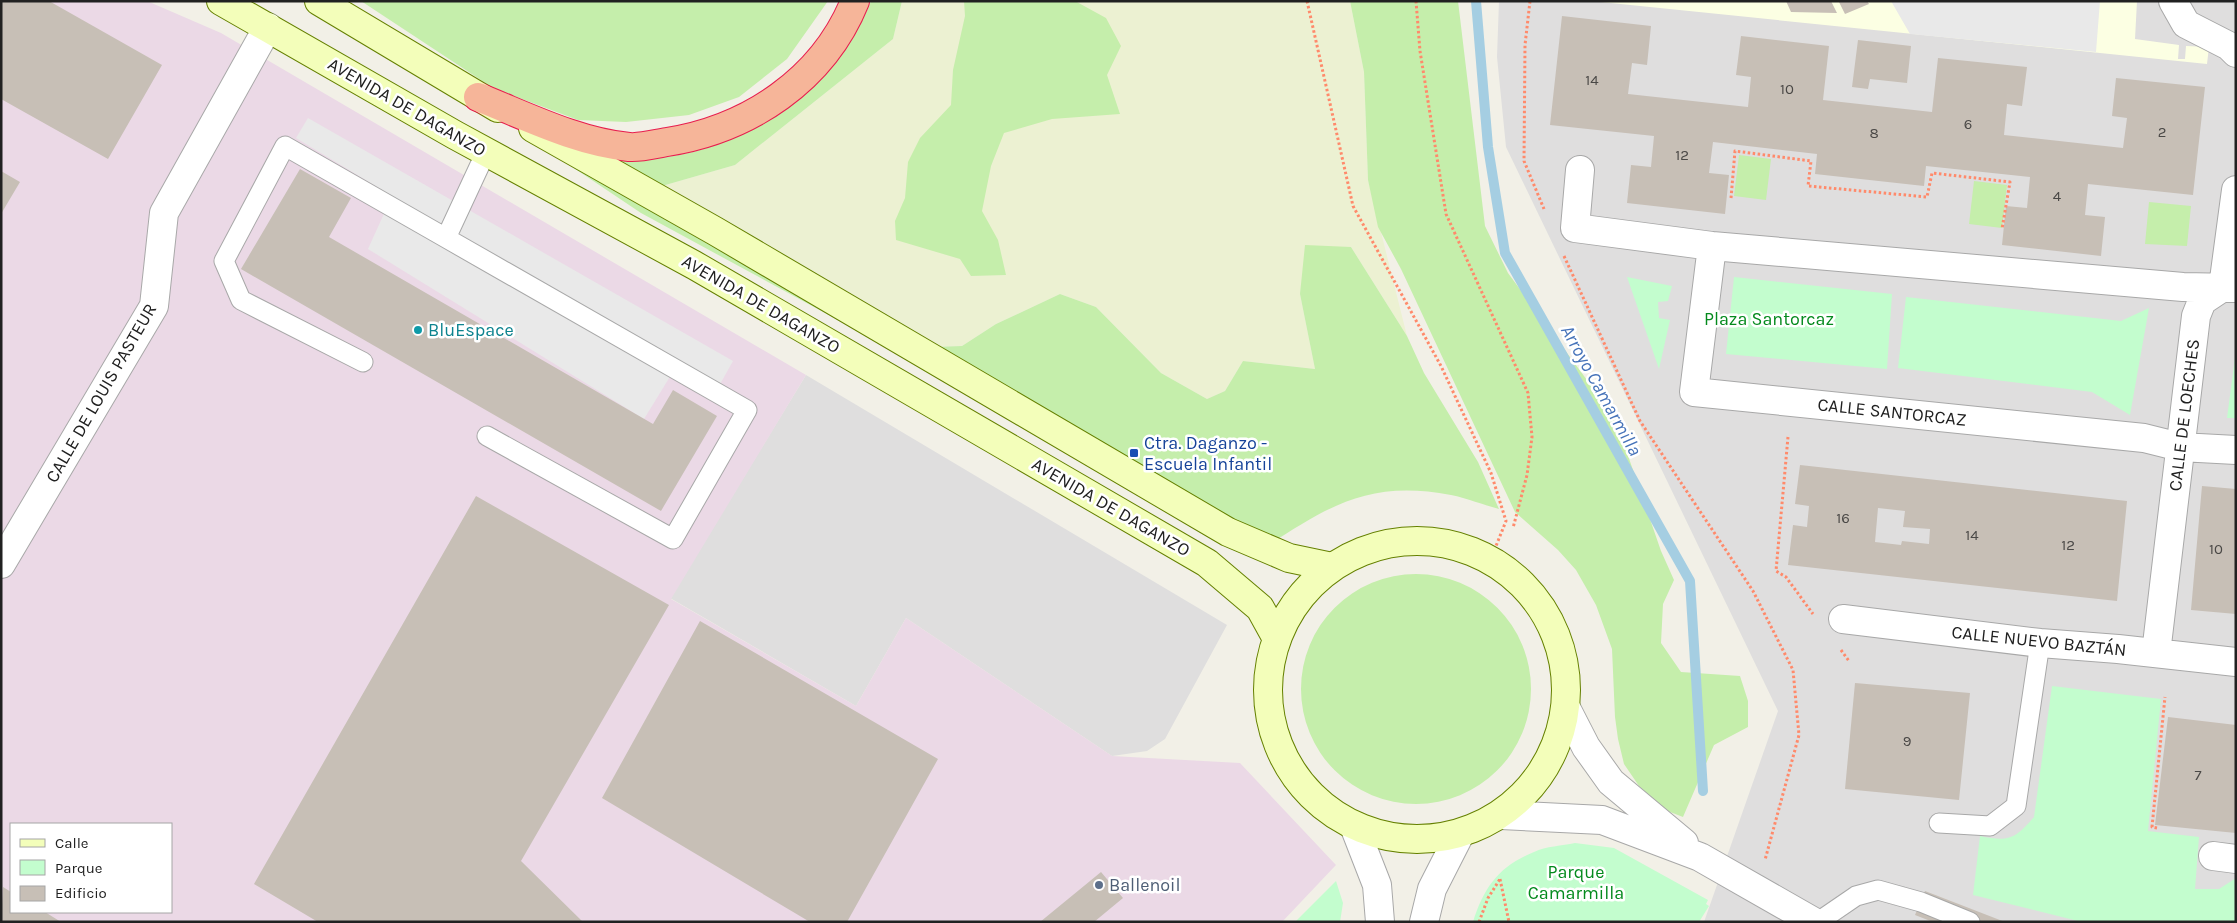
<svg xmlns="http://www.w3.org/2000/svg" width="2237" height="923" font-family="Karla,sans-serif">
<style>
.residential{fill:#dfdede}
.industrial{fill:#ebd9e6;fill-rule:evenodd}
.education{fill:#fcffe3}
.farmland{fill:#ecf1d2}
.grass{fill:#c5eeab}
.park{fill:#c3fdce}
.parking{fill:#e9e9e9}
.lines{fill:none;stroke-linecap:round;stroke-linejoin:round}
.stream{stroke:#a5cee2;stroke-width:10}
.building{fill:#c7bfb6;fill-rule:evenodd}
.service-casing{stroke:#a8a8a8;stroke-width:21}
.minor-casing{stroke:#a8a8a8;stroke-width:30}
.tertiary-casing{stroke:#a8a8a8;stroke-width:30}
.secondary-casing{stroke:#658000;stroke-width:30}
.trunk-casing{stroke:#e71d4e;stroke-width:30}
.path{stroke:#ff8a6b;stroke-width:3;stroke-dasharray:2.5 2.5;stroke-linecap:butt}
.service{stroke:#fff;stroke-width:19}
.minor{stroke:#fff;stroke-width:28}
.tertiary{stroke:#fff;stroke-width:28}
.secondary{stroke:#f3feba;stroke-width:28}
.trunk{stroke:#f6b599;stroke-width:28}
.culture-dot{fill:#0f9aa8;stroke:#fff;stroke-width:2}
.transit-dot{fill:#1a4fb4;stroke:#fff;stroke-width:2}
.service-dot{fill:#5c6f8a;stroke:#fff;stroke-width:2}
.labels{text-anchor:middle;stroke-width:5;stroke-linejoin:round;paint-order:stroke}
.number-label{font-size:15px;fill:#4a4846}
.street-label{font-size:18px;fill:#212121;stroke:#fff}
.park-label{font-size:18px;fill:#048a1d;stroke:#fff}
.culture-label{font-size:18px;fill:#0d838f;stroke:#fff;text-anchor:start}
.transit-label{font-size:18px;fill:#164399;stroke:#fff;text-anchor:start}
.service-label{font-size:18px;fill:#4e5e75;stroke:#fff;text-anchor:start}
.water-label{font-size:19px;font-style:italic;fill:#4673b9;stroke:#fff}
</style>
<rect width="100%" height="100%" fill="#f2f0e7"/>
<path class="residential" d="M1499,1h737v921h-532l74,-211 -272,-564 -9,-90z
M806,375l421,250 -62,114 -18,12 -35,5 -206,-138 -50,88 -186,-108z"/>
<path class="industrial" d="M1,1h146l74,32 585,342 -135,224 185,107 50,-88 206,138 128,7 96,102 -54,57h-1281zM11,824h160v88h-160z"/>
<path class="education" d="M1591,1h546l-2,38 44,6 -1,14h7l1,-13 23,1 -2,17z"/>
<path class="farmland" d="M902,1h448l14,71 4,108 39,156 -56,-89 -51,47 15,75 -72,-8 -18,30 -18,8 -46,-26 -65,-66 -36,-13 -64,30 -34,22 -30,1 -277,-159 80,-23 158,-126z"/>
<path class="grass" d="M361,1h467l-41,58 -48,38 -50,18 -63,7 -48,-2 -85,-32z
M871,1h31l-9,38 -158,126 -80,23 277,159 30,-1 34,-22 64,-30 36,13 65,66 46,26 18,-8 18,-30 72,8 -15,-75 5,-49 46,2 56,89 17,37 54,89 21,47c-16,-4 -32,-11 -48,-14 -83,-16 -124,12 -190,55l-620,-337 -100,-67c25,5 53,14 79,14 91,2 176,-41 226,-116 10,-14 19,-27 25,-43z
M964,1h111l31,17 15,28 -14,29 13,39 -68,5 -48,14 -13,33 -9,45 16,29 8,35 -35,1 -11,-17 -64,-19 -1,-19 10,-23 3,-36 12,-24 31,-33 2,-35 12,-54z
M1350,1h108l27,225 23,47 107,145 46,133 13,29 -11,24 -2,39 20,29 59,4 8,25v26l-34,18 -31,72 -18,-7 -26,-24 -15,-22 -6,-25 -3,-22 -3,-68 -16,-44 -20,-35 -18,-20 -43,-38 -114,-243 -23,-42 -10,-47 -4,-108z
M1739,155l32,4 -5,41 -32,-4z
M1974,181l33,4 -5,43 -33,-4z
M2149,202l42,4 -4,40 -42,-2z
M1301 689a115 115 0 1 1 230 0a115 115 0 1 1-230 0Z"/>
<path class="park" d="M1627,277l45,9 -4,15 -10,1 1,16 11,2 -11,49z
M1734,277l158,17 -5,75 -161,-15z
M1906,297l215,24 28,-13 -19,107 -38,-23 -194,-24z
M2236,350v68h-9z
M2052,686l109,13 -13,132 51,6 -4,52h24l17,-11v44h-154l-109,-27 7,-59c29,6 35,3 54,-19z
M1575,843l39,5 94,52 -2,4 3,2 -10,16h-226c11,-35 26,-56 61,-70 12,-6 28,-6 41,-9z
M1336,881l7,22 -3,19h-45z"/>
<path class="parking" d="M1891,1h209l-4,51 -186,-18z
M308,118l425,243 -14,25 -40,-24 -35,57 -276,-170 24,-53 -96,-58z"/>
<g class="lines">
<path class="stream" d="M1476,1l12,146 17,106 185,328 13,210"/>
</g>
<path class="building" d="M1,1h48l113,64 -54,94 -107,-60z
M1786,1h45l6,12 -46,-1z
M1867,1l2,3 -24,10 -6,-12z
M1562,16l89,10 -4,39 -15,-2 -4,31 120,13 3,-30 -15,-2 5,-39 88,10 -6,54 109,12 6,-54 89,9 -5,39 -15,-2 -3,31 119,13 4,-30 -15,-2 4,-38 89,9 -12,108 -105,-11 -3,31 20,2 -4,39 -99,-11 4,-39 21,2 3,-31 -104,-11 -2,20 -109,-12 2,-20 -104,-12 -4,31 20,2 -4,39 -98,-11 4,-38 20,2 3,-31 -104,-11z
M1858,40l53,6 -4,37 -37,-4 -2,10 -16,-2z
M300,169l51,29 -22,39 324,187 20,-34 44,26 -56,95 -420,-242z
M1,171l19,11 -19,32z
M1800,465l327,36 -10,100 -329,-36 5,-40 14,2 2,-21 -14,-2zM1878,508l27,3 -2,16 27,2 -1,15 -27,-3 -1,4 -26,-3z
M2202,486l34,3v125l-45,-4z
M476,496l193,109 -148,256 62,61h-265l-64,-38z
M700,621l238,138 -91,163h-37l-208,-124z
M1855,683l115,10 -11,107 -114,-11z
M2168,717l68,8v108l-81,-8z
M1101,872l22,26 -29,24h-54z
M3,887l8,5v20h34l16,10h-60z
M1925,891l80,31h-72l-18,-7z"/>
<g class="lines">
<defs>
<path id="service" d="M446,238l301,172 -74,129 -186,-103
M363,362l-122,-62 -17,-39 61,-115 161,92 40,-86
M1939,823l51,3 26,-20 24,-163
M1818,922l38,-26 22,-6 43,12 49,20"/>
<path id="minor" d="M2173,1l13,23 43,22 7,7
M1580,170l-5,58 137,18 471,41 53,1
M1712,246l-18,146 450,46 36,9 56,3
M1,564l153,-258 10,-93 104,-186
M1843,619l197,24 78,6 118,13
M2156,653l40,-337 6,-15 21,-14 13,-97
M1566,708l20,39 25,35 73,61
M1501,815l101,5 98,37 114,65
M2213,856l23,3"/>
<path id="tertiary" d="M1354,826l23,59 3,37
M1424,922l8,-33 28,-55"/>
<path id="secondary" d="M221,1l234,134 239,130 513,298 53,45 16,29
M319,1l179,107
M533,128l182,103 513,301 61,26 43,9
M1268 690a149 149 0 1 1 298 0a149 149 0 1 1-298 0Z"/>
<path id="trunk" d="M478,97c48,19 99,45 151,50 12,1 26,-3 38,-5 82,-13 156,-62 188,-141"/>
</defs>
<use href="#service" class="service-casing"/>
<use href="#minor" class="minor-casing"/>
<use href="#tertiary" class="tertiary-casing"/>
<use href="#secondary" class="secondary-casing"/>
<use href="#trunk" class="trunk-casing"/>
<path class="path" d="M1307,1l46,205 88,160 50,107 15,48 -16,40
M1416,1l4,50 26,163 82,179 4,44 -5,38 -14,53
M1530,1l-5,44 -1,116 20,48
M1731,198l4,-47 76,10 -3,25 119,11 5,-24 78,9 -8,47
M1564,256l76,165 113,170 40,79 6,65 -34,125
M1788,437l-12,134 10,6 27,37
M1841,650l8,11
M2157,828l-5,-1 13,-130
M1500,879l9,43
M1479,922l9,-24 12,-19"/>
<use href="#service" class="service"/>
<use href="#minor" class="minor"/>
<use href="#tertiary" class="tertiary"/>
<use href="#secondary" class="secondary"/>
<use href="#trunk" class="trunk"/>
</g>
<circle class="culture-dot" cx="418" cy="330" r="5"/>
<rect class="transit-dot" x="1129" y="448" width="10" height="10" rx="2.5"/>
<circle class="service-dot" cx="1099" cy="885" r="5"/>
<g class="labels">
<g class="number-label">
<text x="1592" y="85">14</text>
<text x="1787" y="94">10</text>
<text x="1968" y="129">6</text>
<text x="2162" y="137">2</text>
<text x="1874" y="138">8</text>
<text x="1682" y="160">12</text>
<text x="2057" y="201">4</text>
<text x="1843" y="523">16</text>
<text x="1972" y="540">14</text>
<text x="2068" y="550">12</text>
<text x="2216" y="554">10</text>
<text x="1907" y="746">9</text>
<text x="2198" y="780">7</text>
</g>
<g class="street-label">
<text transform="translate(407 107) rotate(30)" y="6">AVENIDA DE DAGANZO</text>
<text transform="translate(761 304) rotate(30)" y="6">AVENIDA DE DAGANZO</text>
<text transform="translate(101 393) rotate(-60)" y="6">CALLE DE LOUIS PASTEUR</text>
<text transform="translate(1892 412) rotate(6)" y="6">CALLE SANTORCAZ</text>
<text transform="translate(2184 415) rotate(-83)" y="6">CALLE DE LOECHES</text>
<text transform="translate(1111 507) rotate(30)" y="6">AVENIDA DE DAGANZO</text>
<text transform="translate(2039 641) rotate(6)" y="6">CALLE NUEVO BAZTÁN</text>
</g>
<g class="park-label">
<text x="1769" y="325">Plaza Santorcaz</text>
<text x="1576" y="878">Parque<tspan x="1576" dy="21">Camarmilla</tspan></text>
</g>
<g class="culture-label">
<text x="428" y="336">BluEspace</text>
</g>
<g class="transit-label">
<text x="1144" y="449">Ctra. Daganzo -<tspan x="1144" dy="21">Escuela Infantil</tspan></text>
</g>
<g class="service-label">
<text x="1109" y="891">Ballenoil</text>
</g>
<g class="water-label">
<text transform="translate(1602 390) rotate(61)" y="7">Arroyo Camarmilla</text>
</g>
</g>
<rect width="2237" height="923" fill="none" stroke="#212121" stroke-width="5"/>
<rect x="10" y="823" width="162" height="90" fill="#ffffff" stroke="#a6a6a6"/>
<rect x="20" y="839" width="25" height="8" fill="#f3feba" stroke="#a6a6a6"/>
<text x="55" y="848" font-size="15" fill="#212121">Calle</text>
<rect x="20" y="860" width="25" height="15" fill="#c3fdce" stroke="#a6a6a6"/>
<text x="55" y="873" font-size="15" fill="#212121">Parque</text>
<rect x="20" y="886" width="25" height="15" fill="#c7bfb6" stroke="#a6a6a6"/>
<text x="55" y="898" font-size="15" fill="#212121">Edificio</text>
</svg>
